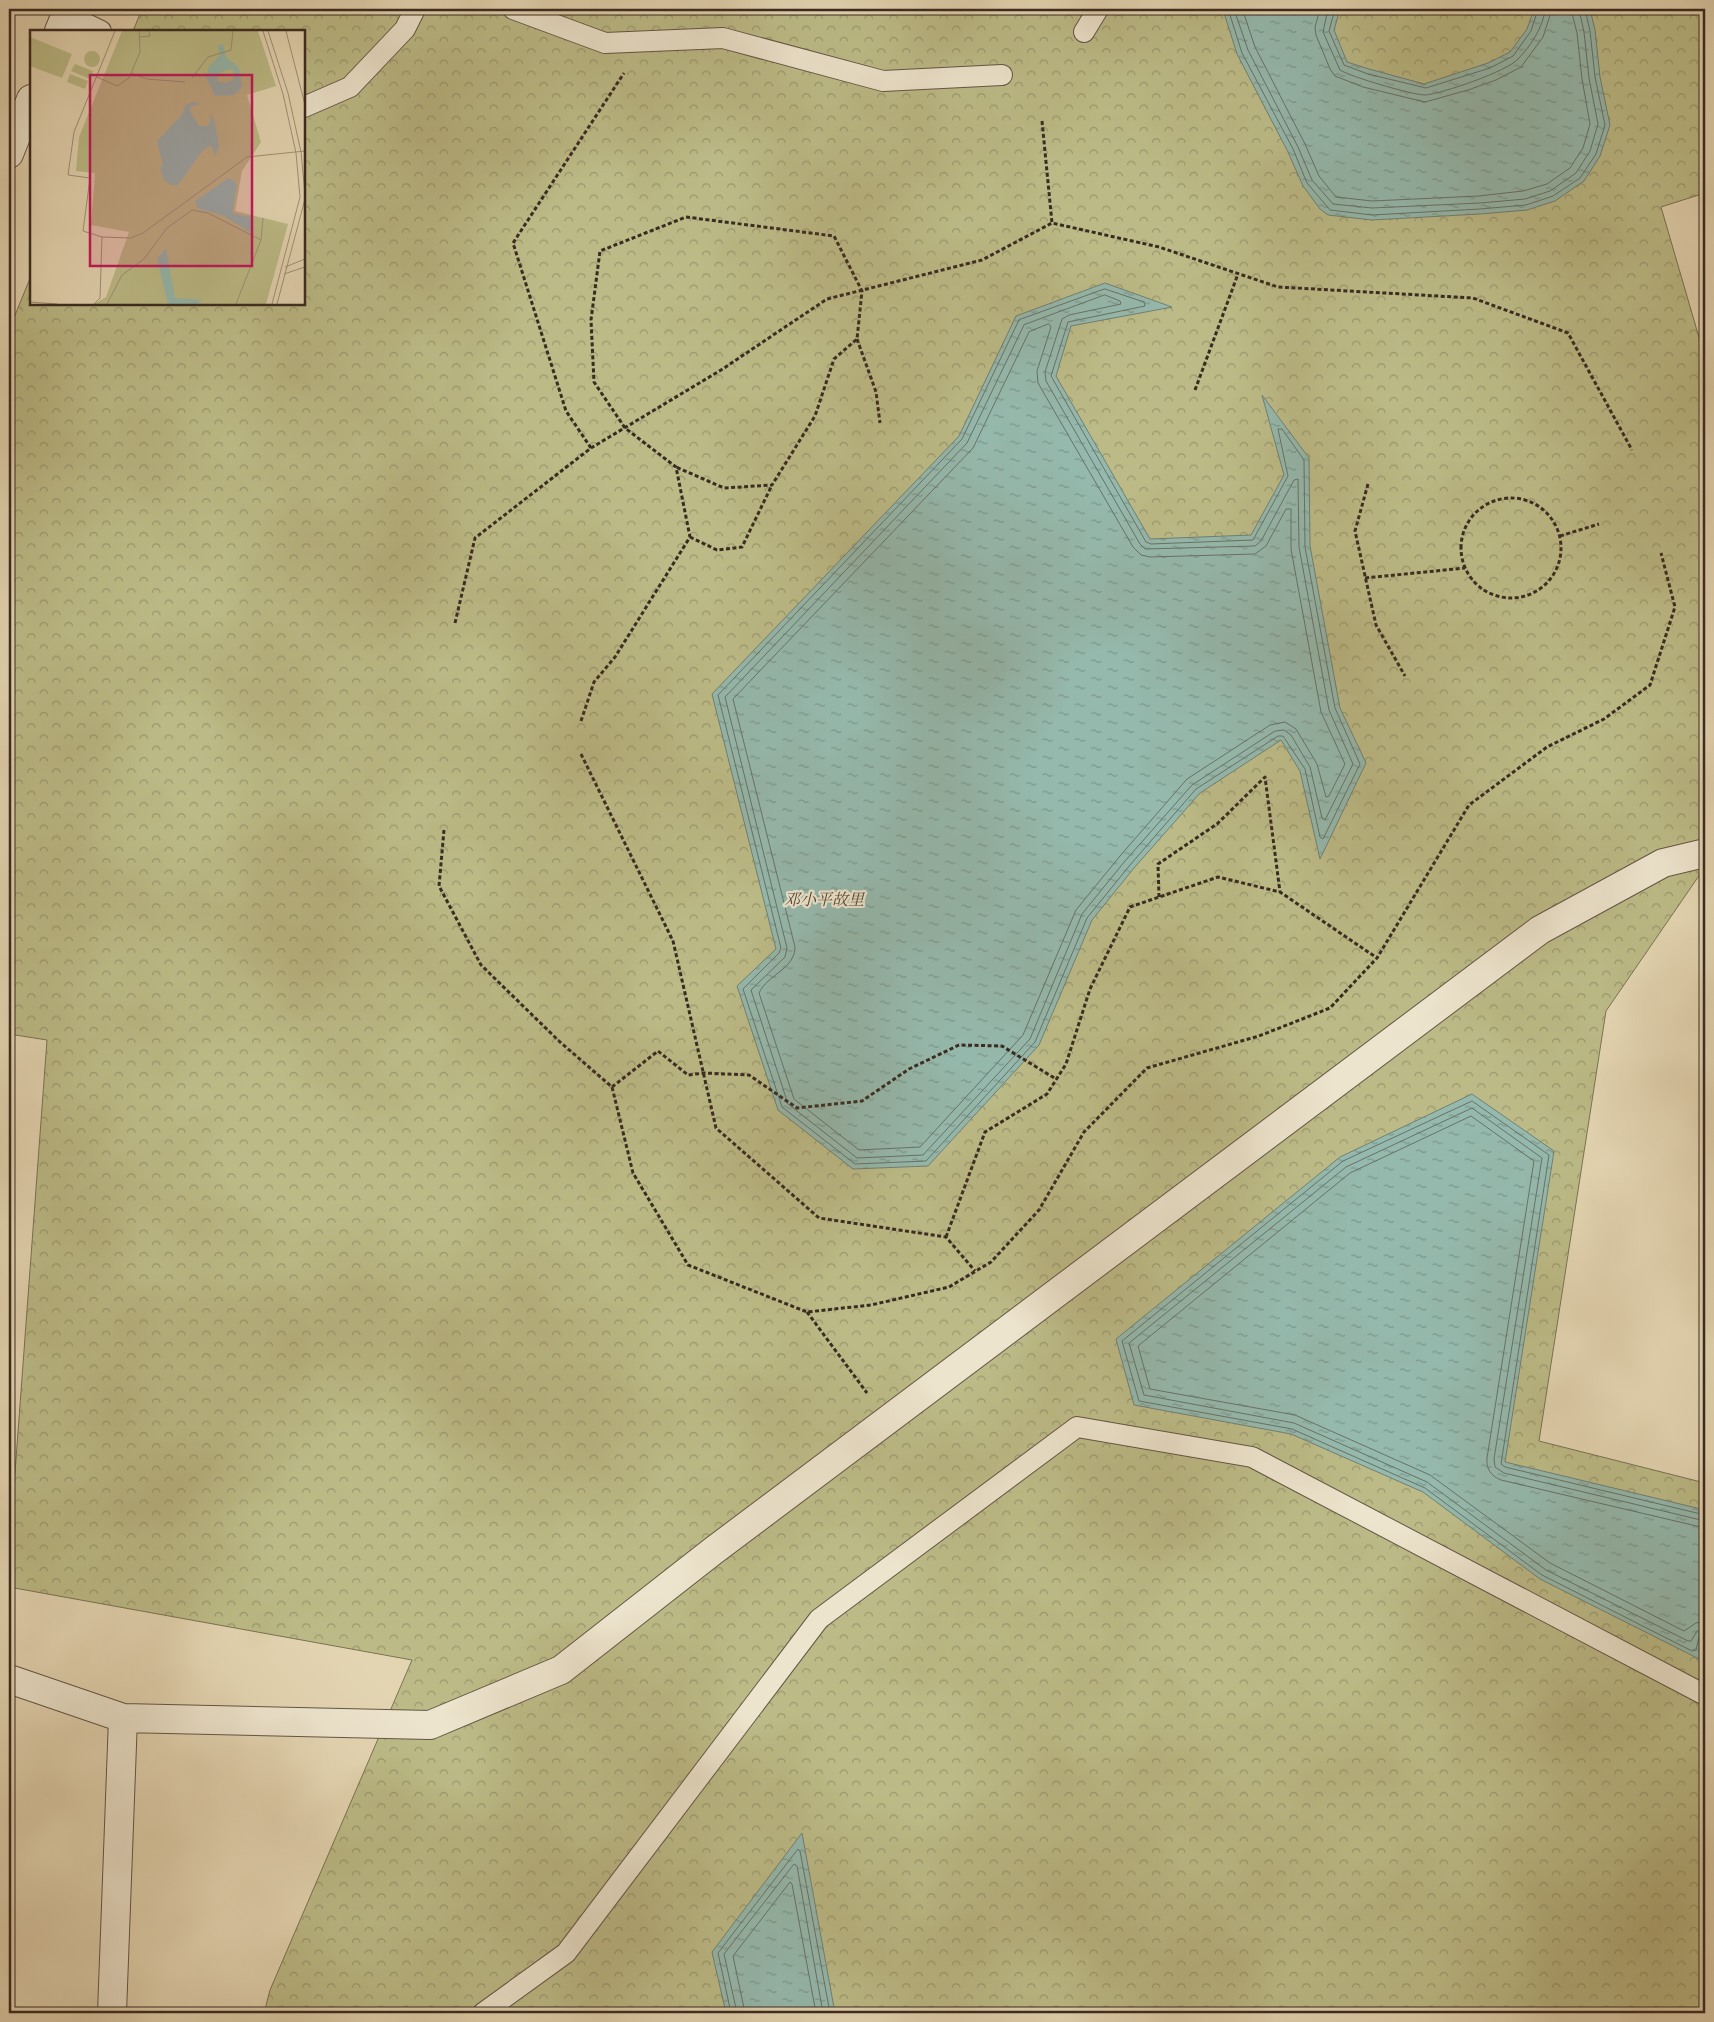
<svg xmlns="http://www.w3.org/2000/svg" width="1714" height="2022" font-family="'EB Garamond','Noto Serif SC',serif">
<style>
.forest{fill:url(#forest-crowns);stroke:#7a7354}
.water{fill:url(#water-ripples);stroke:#708075}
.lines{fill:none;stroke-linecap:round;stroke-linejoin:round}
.shore{stroke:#677268;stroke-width:1}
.service-casing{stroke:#645646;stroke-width:22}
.minor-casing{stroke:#645646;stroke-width:30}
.path{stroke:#392b22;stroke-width:3;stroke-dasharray:4 2.5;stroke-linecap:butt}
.service{stroke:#ede4cd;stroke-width:20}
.minor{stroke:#ede4cd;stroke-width:28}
.labels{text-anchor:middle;stroke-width:4.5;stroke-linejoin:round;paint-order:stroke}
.park-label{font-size:16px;font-style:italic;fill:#534836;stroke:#ede4cd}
.inset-road{fill:none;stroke:#a09178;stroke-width:1}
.view{fill:#c2185b;fill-opacity:0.15;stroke:#c2185b;stroke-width:2.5}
.inset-edge{fill:none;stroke:#392b22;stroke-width:2.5}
</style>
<defs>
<pattern id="forest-crowns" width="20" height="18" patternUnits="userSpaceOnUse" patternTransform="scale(1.25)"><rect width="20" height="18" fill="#bcbb87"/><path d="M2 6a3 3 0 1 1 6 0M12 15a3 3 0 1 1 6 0" fill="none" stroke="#9a986e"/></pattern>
<pattern id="water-ripples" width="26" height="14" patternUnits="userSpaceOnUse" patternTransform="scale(1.25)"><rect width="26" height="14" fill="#95b9ad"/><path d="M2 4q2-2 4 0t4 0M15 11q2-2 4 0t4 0" fill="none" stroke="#7b978c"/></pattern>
</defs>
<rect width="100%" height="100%" fill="#e4d5b2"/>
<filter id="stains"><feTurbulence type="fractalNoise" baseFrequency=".004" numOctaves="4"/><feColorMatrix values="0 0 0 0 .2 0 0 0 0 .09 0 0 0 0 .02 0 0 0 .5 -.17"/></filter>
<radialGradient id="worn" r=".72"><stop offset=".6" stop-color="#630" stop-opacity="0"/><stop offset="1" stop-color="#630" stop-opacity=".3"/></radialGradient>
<path class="forest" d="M142,9h1563v184l-44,14 44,151v509l-99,144 -67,430 166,42v530h-1441l6,-23 142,-330 -403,-73v-33l38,-514 -38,-6v-704l22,-54v28h273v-273h-171z"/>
<path class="water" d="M1226,9h114l-6,21 13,32 22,7 55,15 64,-21 22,-11 17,-23 7,-20h56l5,21 5,47 10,48 -10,31 -16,25 -29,20 -28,9 -47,4 -108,6 -44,-5 -8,-6 -17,-23 -15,-34 -51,-98 -12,-38z
M1105,283l67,24 -101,19 -15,50 94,163 101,-4 33,-60 -22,-80 47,63 1,88 30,162 26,55 -46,96 -20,-88 -19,-31 -81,53 -66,75 -42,52 -53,125 -111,121 -75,3 -75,-59 -41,-124 39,-37 -64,-255 247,-258 57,-120z
M1472,1094l82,57 -49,311 200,48v119l-6,30 -159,-80 -117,-87 -132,-58 -157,-29 -18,-66 224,-182z
M802,1833l33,180h-109l-14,-61z"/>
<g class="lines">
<path class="shore" d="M1230,9v6l12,38 51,96 14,34 23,27 42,5 108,-6 46,-4 27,-9 27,-18 16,-24 9,-29 -10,-48 -5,-46 -5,-22
M1237,9l-1,6 12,35 50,97 14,33 21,24 39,4 108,-5 45,-4 25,-8 26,-18 14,-22 8,-27 -9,-46 -5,-46 -5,-23
M1244,9v5l11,33 50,97 14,32 17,21 36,4 107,-5 44,-5 24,-7 23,-16 13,-20 7,-24 -8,-45 -5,-46 -6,-24
M1320,9l-5,18 1,8 14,34 5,7 28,11 62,15 43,-12 28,-10 25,-13 22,-30 9,-28
M1328,9l-5,23 17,38c11,7 73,25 85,25 16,-1 83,-24 93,-36 12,-12 26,-33 27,-50
M1335,9l-6,22 15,34 24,9 58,14 64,-20 23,-12 18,-25 7,-22
M1105,289l39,13 1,4 -77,16 -17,54 95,166 5,2 102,-4 35,-64 -10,-47h4l22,31 1,87 30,161 25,56 -37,75 -3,-2 -15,-68 -22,-33h-5l-82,53 -66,76 -43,53 -52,124 -109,119 -71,3 -73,-57 -39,-118 36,-36 2,-5 -63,-253 244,-256 57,-119z
M1105,295l15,6 1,3 -52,11 -7,4 -17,53 1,9 94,163 5,5 110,-3 6,-5 33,-61 4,-1 1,68 30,163 24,54 -28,56 -3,-2 -12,-51 -19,-32 -7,-5 -9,1 -83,54 -67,76 -43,53 -52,125 -107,116 -66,3 -69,-54 -37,-114 34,-33 2,-9 -62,-251 242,-254 57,-118z
M1049,324l2,3 -14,44 1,12 95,164 8,8 9,2 105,-3 11,-8 20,-37h5v40l30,163 24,52 -16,32 -3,1 -9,-33 -21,-35 -11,-7 -15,3 -83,54 -67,77 -44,54 -53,125 -103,112 -61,3 -65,-51 -35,-106c8,-18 36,-24 36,-46l-62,-248 240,-251 56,-116z
M1705,1515l-200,-48 -4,-3 48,-309 -77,-54 -129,60 -221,180 17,60 153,28 133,59 117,87 150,76 4,-1 3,-13 6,-2
M1705,1521l-201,-48 -9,-6 -1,-8 48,-301 -70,-50 -126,59 -217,176 15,52 150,28 133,59 119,88 142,71h3l6,-10 8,-2
M1705,1528l-204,-48c-10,-4 -15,-11 -14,-22l47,-297 -63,-45 -121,57 -212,173 12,43 145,26 135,60 120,88 134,68 12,-8 9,-2
M731,2013l-13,-60 80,-104 2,2 30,162
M737,2013l-13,-59 70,-90 3,2 26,147
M745,2013l-12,-57 57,-74 2,2 24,129"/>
<defs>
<path id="service" d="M513,9l92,34 118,-5 160,43 119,-6
M66,14l35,17
M1084,32l14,-23
M304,107l46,-20 55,-58 10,-20
M483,2013l83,-60 253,-334 258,-192 175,30 453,238"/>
<path id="minor" d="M59,31l9,-22
M9,154l22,-55
M9,1679l114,39
M112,2013l11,-295 307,7 131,-55 152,-119 827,-621 123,-67 42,-10"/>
</defs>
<use href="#service" class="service-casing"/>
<use href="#minor" class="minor-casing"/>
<path class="path" d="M1042,121l10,102
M857,339l19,53 4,31
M1195,390l43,-116
M591,448l-25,-37 -53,-168 111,-170
M1368,484l-13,47 21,94 29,51
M1461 548a50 50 0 1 1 100 0a50 50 0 1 1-100 0Z
M1560,536l39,-12
M690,537l27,13 25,-3 30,-62
M1365,578l100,-10
M455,623l20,-85 116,-90 130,-78 106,-71 155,-39 70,-37 107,24 119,40 195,11 95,35 64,117
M581,721l13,-39 21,-25 75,-120 -14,-70 -51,-39 -31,-46 -3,-62 9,-69 86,-34 148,19 28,55 -5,48 -23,20 -19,57 -43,69 -48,3 -48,-21
M581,754l92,187 43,187 103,90 127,19 29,34
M444,830l-5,56 42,79 79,77 52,45 21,86 55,92 119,47 64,-7 78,-18 42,-25 48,-52 45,-78 63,-64 112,-32 71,-28 47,-50 92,-153 78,-58 57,-28 46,-34 25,-78 -14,-54
M1159,897l-1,-33 59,-40 48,-47 15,115
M612,1087l46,-36 30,24 16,-2 45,2 48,33 65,-7 47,-32 50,-24 43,1 54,33
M946,1237l39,-105 62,-38 19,-30 24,-75 40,-82 88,-30 62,15 97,66
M807,1312l60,81"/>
<use href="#service" class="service"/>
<use href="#minor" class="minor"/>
</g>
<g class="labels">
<g class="park-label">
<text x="824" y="905">邓小平故里</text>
</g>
</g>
<g transform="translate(30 30)">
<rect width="275" height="275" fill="#e4d5b2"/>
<path d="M0,7l42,17 -10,24 -32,-12zM54 29a8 8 0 1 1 16 0a8 8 0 1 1-16 0ZM45,34l18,7 -3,8 -19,-8zM40,44l18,7 -3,8 -18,-7z" fill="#bcbb87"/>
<path d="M92,1h136l18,55 -29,9 14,47 -19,29 -7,40 53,13 -22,80h-172l12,-7 23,-65 -38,-7 4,-52 -19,-2 3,-34z" fill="#bcbb87"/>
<path d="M193,14l3,13 13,11 3,19 -8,8 -19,1 -9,-19 3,-10 11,-12 -2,-10zM199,39l5,1 -1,10 -9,3 -7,-2 1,-7zM164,72l7,2 -10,2 -1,5 9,15h9l3,-6 -2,-7 5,6 5,28 -4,9 -4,-11 -8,5 -25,35h-7l-7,-5 -4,-12 3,-3 -6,-24 24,-25 5,-11zM199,148l8,6 -5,29 21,5 -3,14 -26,-16 -27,-8 -2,-7zM136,218l9,50 27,2 -5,4h-29l-11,-45z" fill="#95b9ad" fill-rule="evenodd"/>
<path class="inset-road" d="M233,1l20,63 13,59 4,44 -28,107M238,1l20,62 13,59 4,41M256,1l19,74M109,7l11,-1 -1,-5M101,43l16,6 38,3M67,47l20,9 12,-8 11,-26 -1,-21M162,48l16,-21 23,-7 2,-19M72,207l-19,-6 7,-53 -22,-3 6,-43 41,-101M255,237l20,-8M254,244l21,-7M0,272l27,2M64,274l6,-6 2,-61 29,1 12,-5 104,-76 58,-6M77,274l15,-29 22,-16 23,-31 25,-18 16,3 53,27M206,274l25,-64 2,-22M247,274l28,-105"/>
<path class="view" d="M60,45h162v191h-162z"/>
<rect width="275" height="275" class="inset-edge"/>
</g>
<rect width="1714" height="2022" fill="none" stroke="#e4d5b2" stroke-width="30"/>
<rect x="10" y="10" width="1694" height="2002" fill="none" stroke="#392b22" stroke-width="2.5"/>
<rect x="15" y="15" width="1684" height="1992" fill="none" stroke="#392b22"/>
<rect width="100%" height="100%" filter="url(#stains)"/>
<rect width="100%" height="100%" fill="url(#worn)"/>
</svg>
